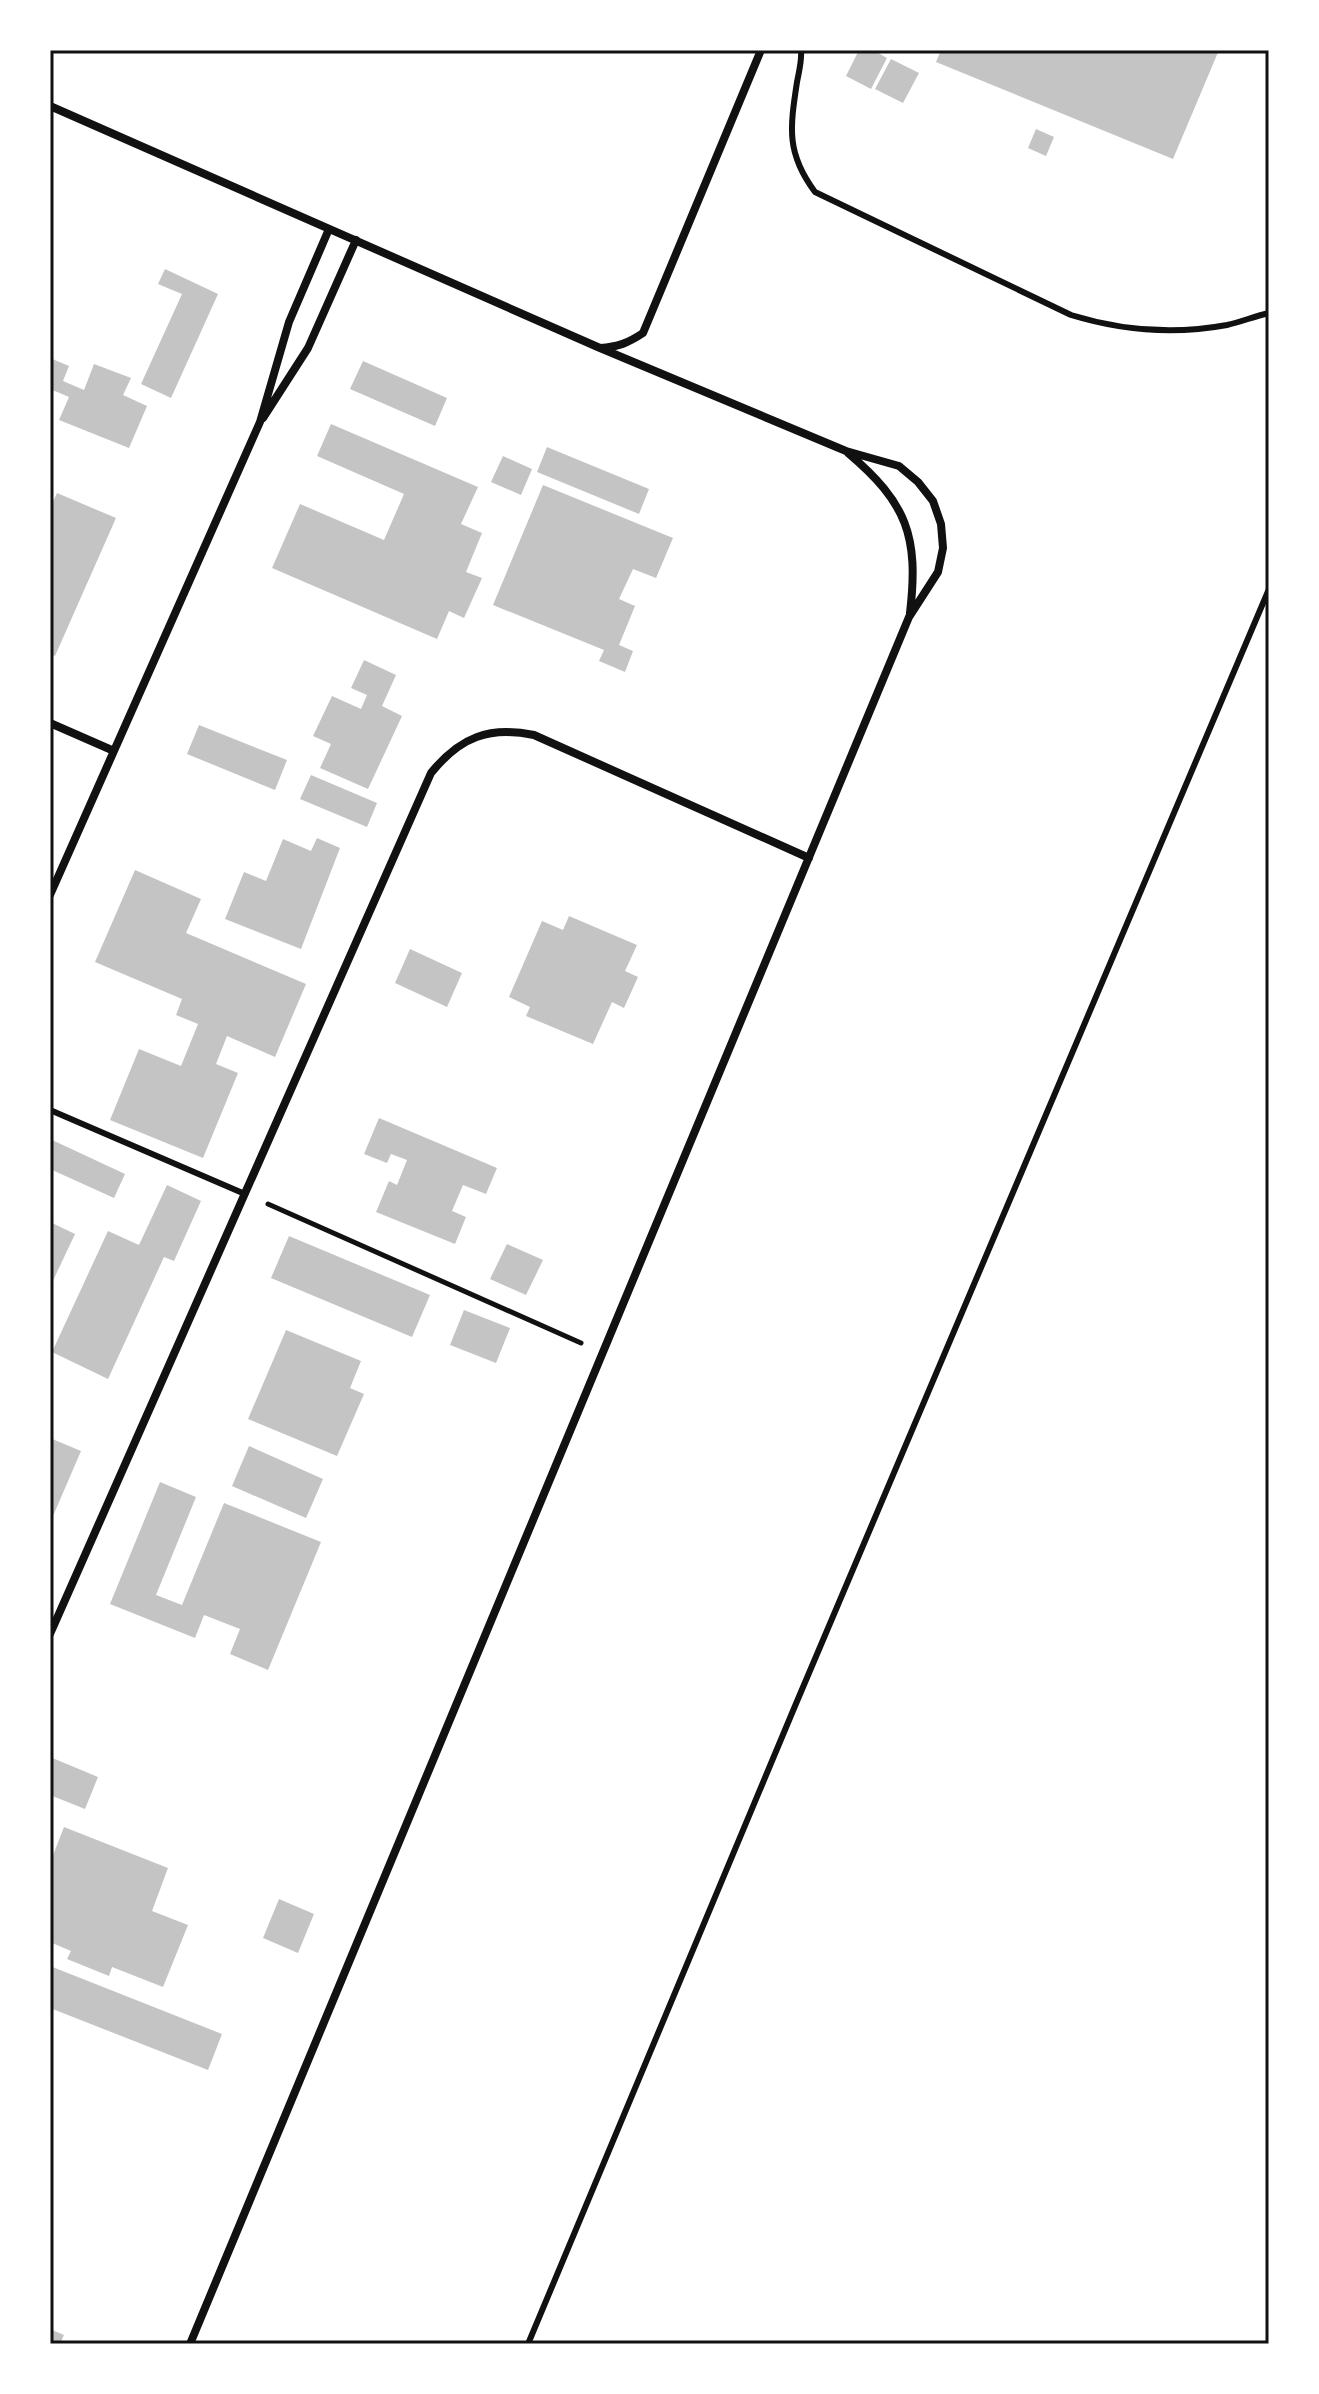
<svg xmlns="http://www.w3.org/2000/svg" width="1319" height="2394" font-family="'Asap Condensed',sans-serif">
<style>
.building{fill:#c4c4c4}
.lines{fill:none;stroke-linecap:round;stroke-linejoin:round}
.path{stroke:#111;stroke-width:5}
.service{stroke:#111;stroke-width:6}
.minor{stroke:#111;stroke-width:8}
.neatline{fill:none;stroke:#111;stroke-width:3}
</style>
<rect width="100%" height="100%" fill="#fff"/>
<path class="building" d="M859,50h14l14,8 -16,31 -25,-13z
M941,50h278l-46,109 -237,-97z
M891,59l28,14 -16,30 -28,-14z
M1036,129l18,8 -8,19 -18,-8z
M165,269l53,25 -47,104 -30,-14 41,-90 -24,-10z
M50,358l19,8 -6,15 21,9 10,-26 37,14 -8,17 24,11 -18,42 -70,-28 10,-23 -19,-8z
M363,361l84,37 -12,28 -85,-37z
M331,424l147,63 -17,37 21,9 -16,39 16,6 -18,40 -15,-7 -12,28 -165,-71 28,-64 84,36 20,-46 -87,-38z
M547,447l102,42 -10,25 -102,-42z
M503,456l29,13 -11,26 -30,-13z
M543,485l130,53 -17,40 -23,-9 -14,30 16,7 -16,39 14,6 -8,21 -26,-11 5,-11 -111,-45z
M57,493l59,25 -61,138 -5,-2v-146z
M364,660l32,15 -14,31 20,10 -34,73 -48,-21 11,-24 -18,-8 19,-40 29,13 6,-14 -16,-7z
M199,725l88,35 -12,30 -88,-36z
M311,775l66,28 -10,24 -67,-28z
M317,838l23,10 -39,101 -76,-30 19,-47 22,9 17,-42 28,12z
M135,870l66,29 -15,34 120,51 -31,73 -48,-21 -11,28 22,9 -35,85 -93,-38 29,-71 42,17 17,-42 -22,-9 6,-16 -87,-37z
M569,916l68,29 -12,26 13,6 -14,31 -12,-6 -19,42 -67,-28 4,-9 -21,-10 33,-76 21,9z
M410,949l52,24 -15,34 -52,-24z
M379,1118l118,50 -11,26 -23,-9 -11,26 14,6 -11,27 -79,-32 13,-31 8,4 10,-25 -16,-6 -4,9 -23,-9z
M50,1139l75,35 -11,24 -64,-29z
M167,1185l34,16 -27,60 -10,-4 -56,122 -56,-27 56,-121 31,14z
M50,1222l25,12 -25,53z
M289,1236l141,59 -18,42 -141,-59z
M507,1244l36,16 -17,35 -36,-16z
M464,1310l46,18 -14,35 -46,-18z
M286,1330l75,31 -11,27 14,6 -27,62 -89,-37z
M50,1438l31,13 -31,72z
M249,1446l74,33 -17,39 -74,-32z
M160,1482l36,15 -40,98 26,10 42,-102 97,39 -53,128 -38,-16 10,-25 -36,-14 -9,23 -85,-34z
M50,1757l48,20 -13,32 -35,-14z
M64,1827l104,41 -16,43 36,14 -25,62 -51,-20 -3,9 -42,-17 4,-8 -21,-9v-79z
M279,1899l35,15 -16,39 -35,-15z
M50,1966l172,68 -14,36 -158,-62z
M50,2329l14,6 -4,9h-10z"/>
<g class="lines">
<path class="path" d="M268,1204l313,139"/>
<path class="service" d="M801,50c1,11 -2,21 -4,32 -7,46 -11,71 18,110l256,123c52,16 102,20 156,10 14,-3 28,-9 42,-12
M50,1110l195,84
M528,2344l267,-638 474,-1117"/>
<path class="minor" d="M50,106l550,242c18,-1 28,-5 43,-15l118,-283
M263,418l45,-70 48,-108
M848,453c59,50 71,83 62,160
M50,723l64,28
M50,895l210,-473 29,-100 40,-93
M50,1634l381,-861c29,-36 58,-47 103,-38l275,123
M190,2344l719,-1727 29,-45 5,-24 -2,-24 -8,-23 -15,-19 -19,-16 -53,-15 -246,-103"/>
</g>
<rect width="1319" height="2394" fill="none" stroke="#ffffff" stroke-width="104"/>
<rect x="52" y="52" width="1215" height="2290" class="neatline"/>
</svg>
